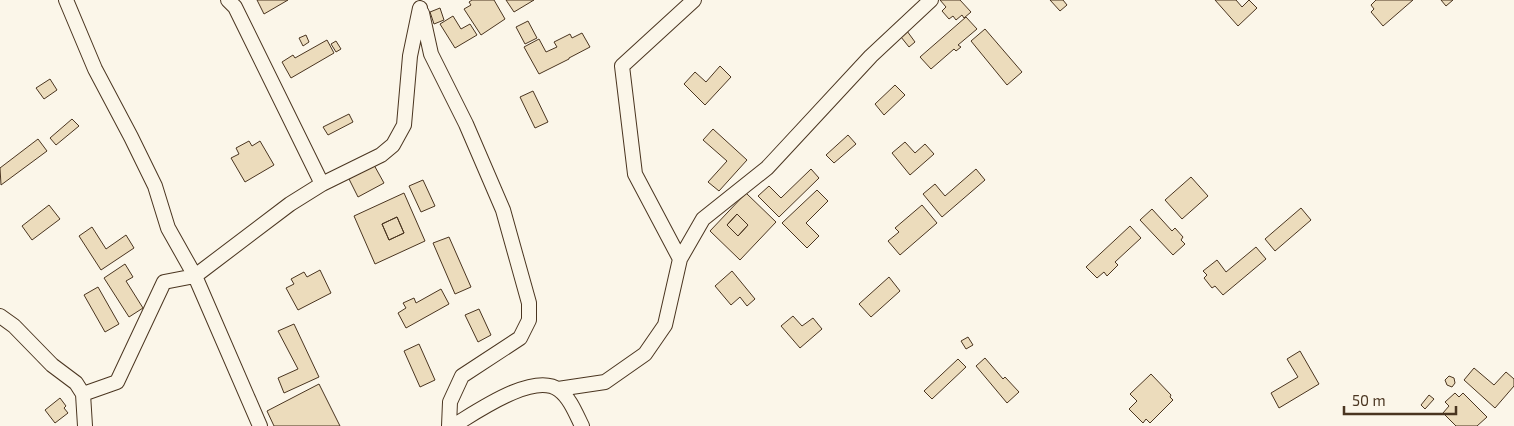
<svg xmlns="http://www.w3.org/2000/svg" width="1514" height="426" font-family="'Exo 2',sans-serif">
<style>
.building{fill:#ecdcbc;stroke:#4a3520;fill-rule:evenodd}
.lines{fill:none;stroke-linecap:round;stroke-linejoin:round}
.minor-casing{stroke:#4a3520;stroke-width:16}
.minor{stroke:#fbf6e9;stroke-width:14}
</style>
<rect width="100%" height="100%" fill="#fbf6e9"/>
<path class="building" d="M257,0h31l-24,14z
M472,0h22l11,19 -24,16 -17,-26 7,-4 -2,-3z
M506,0h28l-20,12z
M940,0h20l11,12 -7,6 -2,-3 -6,5 -3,-4 -4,3 -7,-8 4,-4z
M1050,0h13l4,5 -7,6z
M1215,0h21l6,7 7,-7 8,8 -19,18z
M1376,0h37l-30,26 -12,-14 3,-3 -3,-4z
M1441,0h12l-7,6z
M440,8l4,12 -10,4 -4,-12z
M453,16l8,13 9,-5 7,11 -22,13 -15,-24z
M966,17l11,12 -19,16 3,2 -5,4 -2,-2 -23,20 -11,-12z
M528,21l9,17 -12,6 -9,-17z
M985,29l37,43 -15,13 -36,-44z
M907,31l8,11 -6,5 -8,-10z
M582,33l8,14 -21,11v1l-30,15 -15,-27 15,-8 7,13 11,-5 -3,-5 16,-8 2,4z
M306,35l3,7 -6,4 -4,-8z
M327,40l7,13 -43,25 -9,-16 11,-7 2,3z
M336,41l5,8 -5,3 -5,-8z
M720,66l11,11 -26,28 -21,-21 11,-12 11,10z
M50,79l7,11 -13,9 -8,-11z
M895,85l10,10 -21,20 -9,-11z
M533,91l15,31 -13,6 -15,-31z
M349,114l4,8 -25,13 -5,-8z
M72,119l7,7 -23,19 -6,-7z
M713,129l34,31 -28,31 -11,-9 19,-21 -24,-21z
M848,135l8,9 -22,19 -8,-8z
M38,139l9,12 -46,34 -1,-17z
M249,141l3,5 8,-5 14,24 -29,17 -14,-24 8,-4 -3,-6z
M905,142l10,11 10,-9 9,10 -24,21 -18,-22z
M374,165l10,18 -26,14 -9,-18z
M811,169l8,9 -40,39 -21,-21 11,-10 12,12z
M976,169l9,11 -43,37 -19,-23 12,-10 10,12z
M1191,177l17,19 -26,23 -17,-19z
M423,180l12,26 -14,6 -12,-26z
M817,190l11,11 -22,22 13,13 -12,12 -25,-25z
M404,193l21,48 -50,23 -21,-48zM397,217l7,16 -15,7 -7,-16z
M746,193l30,29 -36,38 -30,-29zM737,214l11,11 -10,11 -11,-11z
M49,205l11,14 -28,21 -10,-14z
M922,205l15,18 -37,32 -12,-14 11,-9 -4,-4z
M1301,208l10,12 -36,31 -10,-12z
M1152,209l20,22 3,-3 8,9 -2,3 4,4 -12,11 -33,-35z
M737,214l11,11 -10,11 -11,-11z
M397,217l7,16 -15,7 -7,-16z
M1130,226l11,12 -26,24 3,3 -11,11 -3,-4 -7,6 -11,-11z
M92,227l14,22 20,-14 8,13 -33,22 -22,-34z
M449,237l22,50 -16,7 -22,-51z
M1256,247l10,12 -43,36 -8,-9 -3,2 -8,-10 3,-3 -4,-4 14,-11 9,12z
M125,264l8,13 -7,4 17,27 -14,9 -25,-39z
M320,270l11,23 -33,17 -12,-22 8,-4 -3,-5 13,-7 3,5z
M732,271l23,28 -8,7 -7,-9 -9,8 -16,-19z
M889,277l11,14 -29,26 -12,-13z
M98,287l21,37 -14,8 -21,-37z
M441,289l8,15 -43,24 -8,-15 8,-5 -3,-5 11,-5 2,5z
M479,309l12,26 -13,7 -13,-27z
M793,316l9,10 11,-8 9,11 -22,19 -19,-22z
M294,324l25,53 -35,16 -6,-15 20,-9 -20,-38z
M968,337l5,8 -7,4 -5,-8z
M419,344l16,36 -15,7 -16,-36z
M1300,351l19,33 -40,24 -8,-15 27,-16 -11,-18z
M985,358l18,21 2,-2 14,15 -12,11 -31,-37z
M958,359l8,8 -34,32 -8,-8z
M1474,368l20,17 12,-13 8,7v7l-19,22 -31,-28z
M1151,374l20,21 -1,2 3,3 -23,23 -4,-4 -3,4 -14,-14 8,-8 -7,-7z
M1449,376l5,2 1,5 -3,4 -5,-2 -2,-5z
M319,384l21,42h-66l-7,-15z
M1455,393l4,4 4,-4 24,24 -10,9h-21l-13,-13 6,-7 -4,-4z
M1429,395l5,4 -9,10 -4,-4z
M60,398l6,8 -2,2 4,5 -13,10 -10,-13z"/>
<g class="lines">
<defs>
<path id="minor" d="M66,0l29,69 36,68 24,49 13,42 27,48 65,150
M228,0l7,7 87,177
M422,13l9,41 35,70 37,86 26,93v17l-9,18 -58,38 -12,26 -1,24
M680,259l-45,-85 -13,-108 72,-66
M0,316l14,10 38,39 24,18 7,11 2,32
M558,389l47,-7 40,-28 20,-29 15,-66 23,-40 64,-51 104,-112 60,-56
M83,394l34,-12 47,-100 31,-6 95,-72 32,-20 59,-29 12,-10 11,-20 6,-69 10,-48
M453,426c22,-13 81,-55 106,-36 11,8 17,24 23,36"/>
</defs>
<use href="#minor" class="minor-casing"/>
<use href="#minor" class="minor"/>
</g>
<path d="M1344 406v8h112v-8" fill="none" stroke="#4a3520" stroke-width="2.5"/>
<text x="1352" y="406" font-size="15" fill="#4a3520" stroke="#fbf6e9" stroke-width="4" paint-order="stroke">50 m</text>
</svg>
